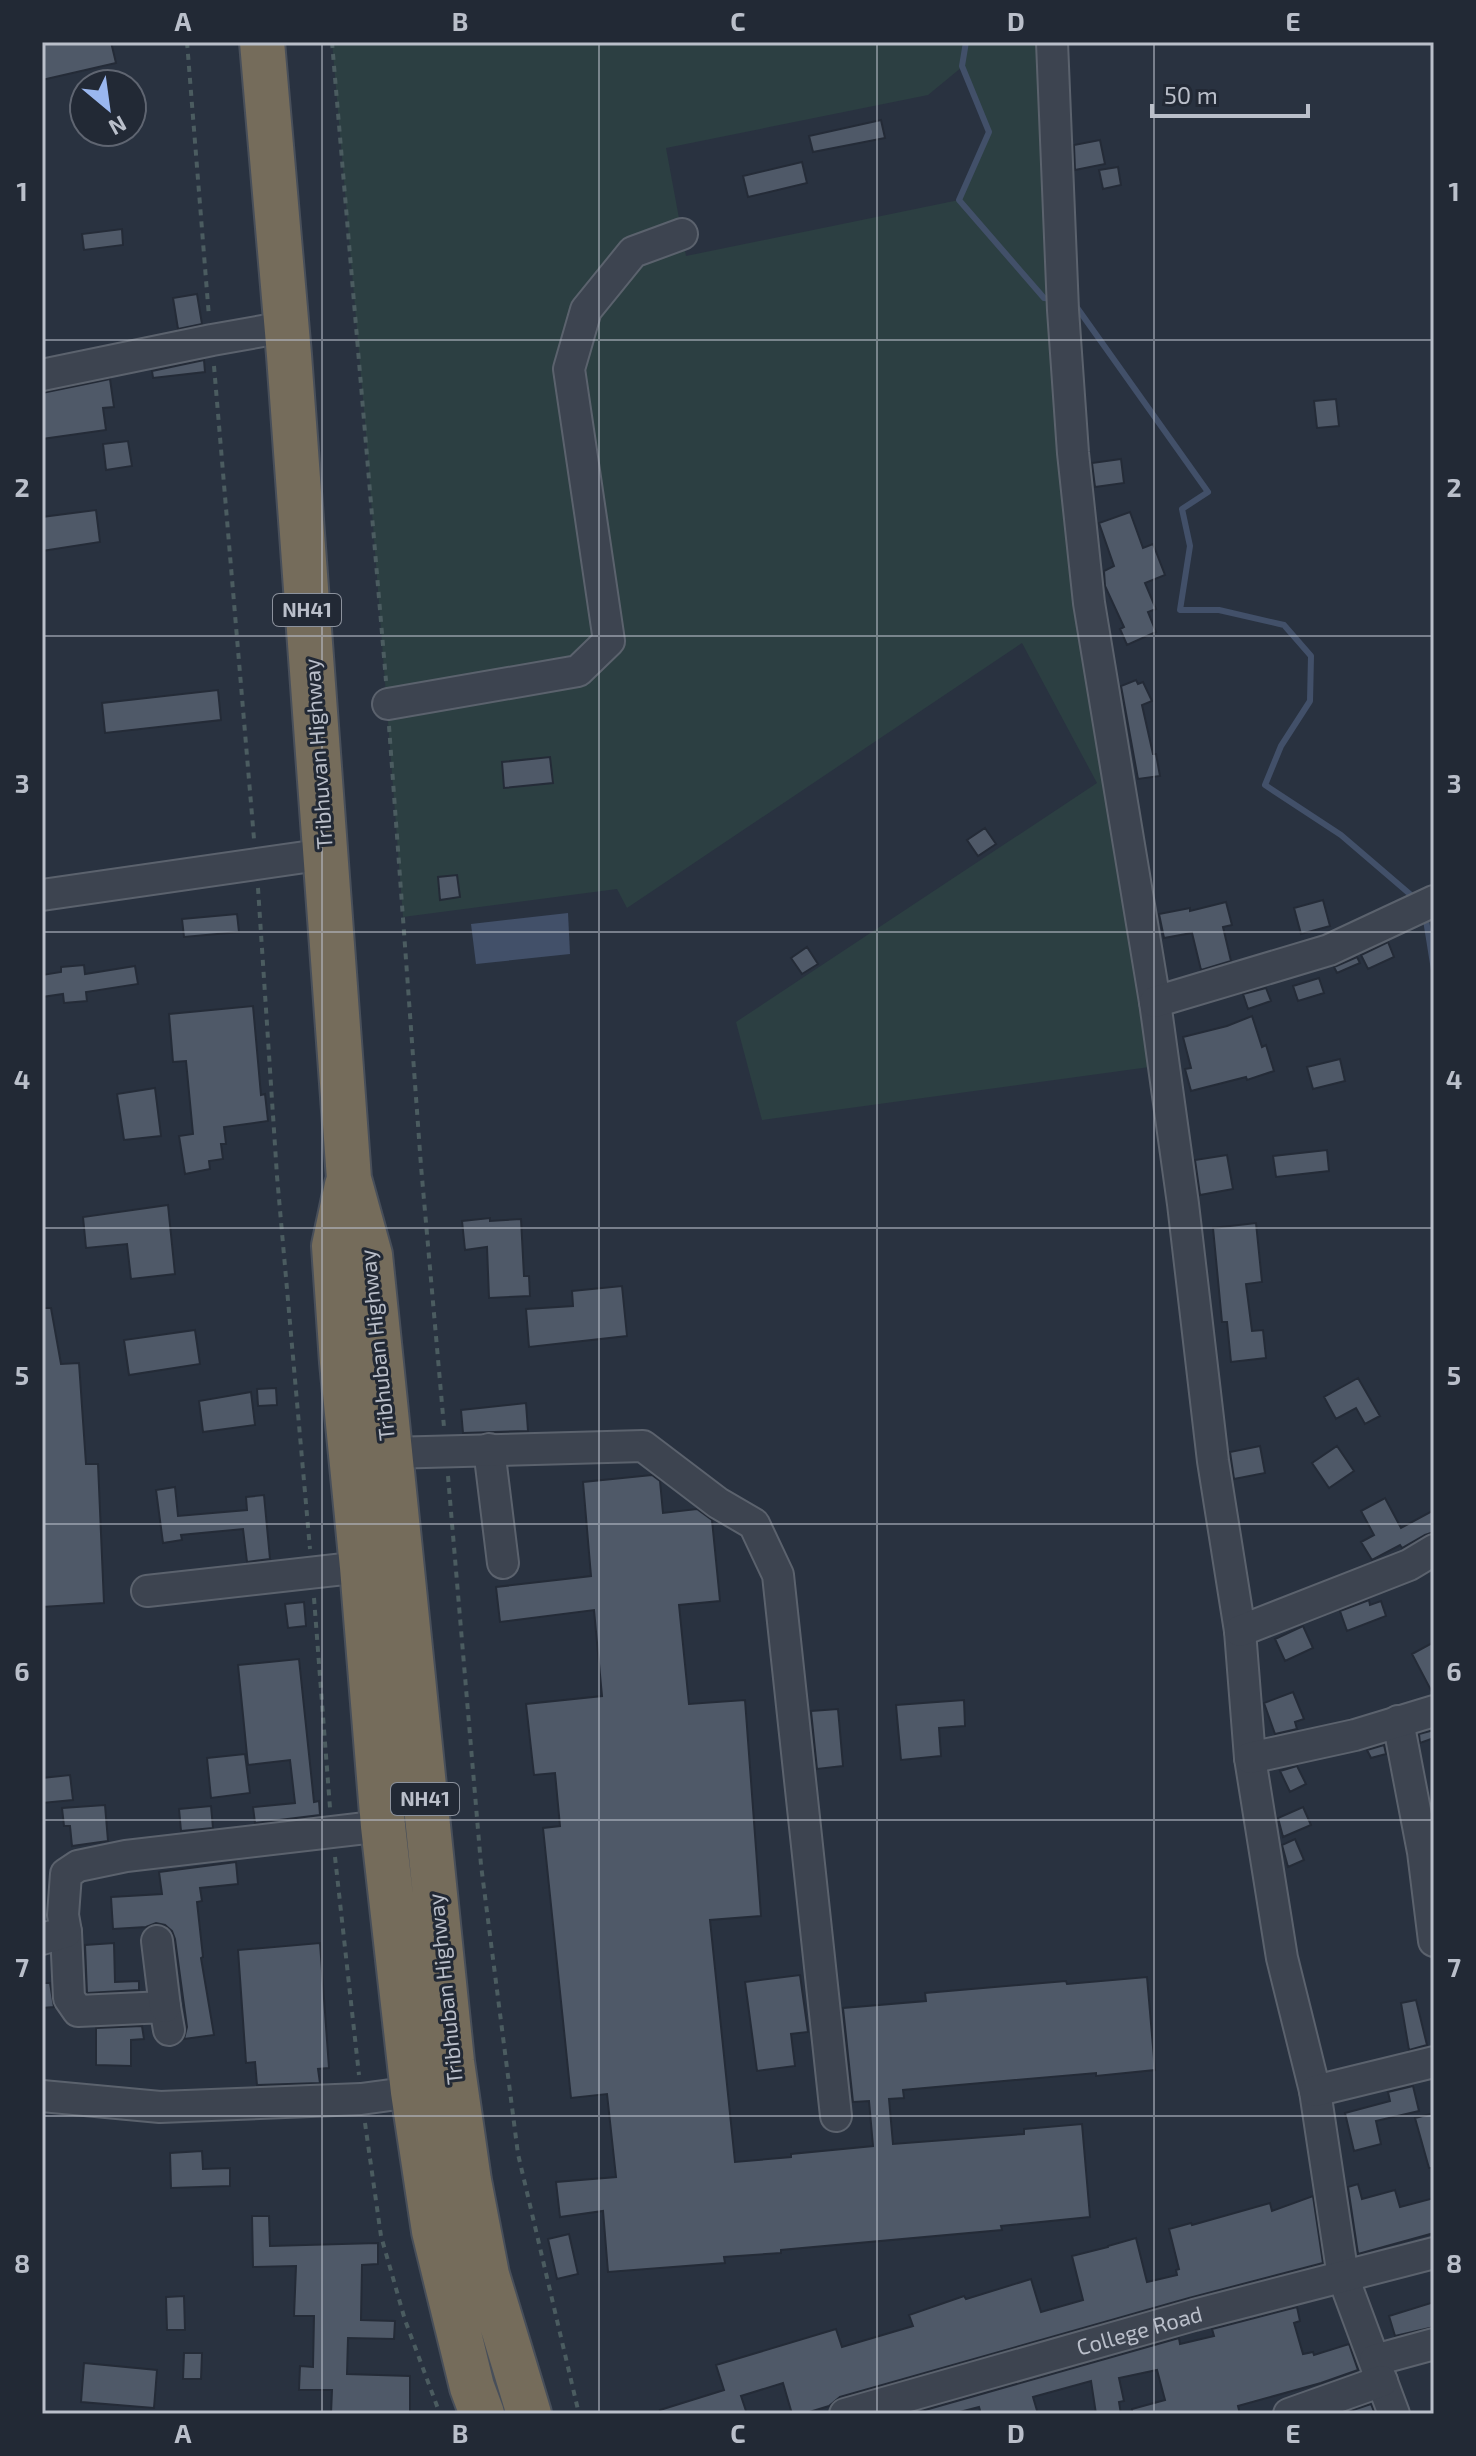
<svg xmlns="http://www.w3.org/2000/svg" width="1476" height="2456" font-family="'Exo 2',sans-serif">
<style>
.green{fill:#2c3f42;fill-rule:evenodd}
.water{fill:#425069}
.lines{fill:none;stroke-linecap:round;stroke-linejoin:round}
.stream{stroke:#425069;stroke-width:6}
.building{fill:#4f5968;stroke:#242b37;stroke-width:2}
.minor-casing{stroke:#5b626d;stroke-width:34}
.highway-casing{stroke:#484f5a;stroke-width:48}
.path{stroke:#4b5c60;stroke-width:4;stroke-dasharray:6 6;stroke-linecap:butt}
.minor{stroke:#3d4450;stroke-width:30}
.highway{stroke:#756c5b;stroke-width:44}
.grid{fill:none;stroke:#babfca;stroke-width:2;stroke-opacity:0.55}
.labels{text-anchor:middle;stroke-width:6;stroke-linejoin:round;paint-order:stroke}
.shield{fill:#222935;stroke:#8c929d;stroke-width:2}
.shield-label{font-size:20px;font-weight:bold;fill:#babfca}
.street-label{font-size:22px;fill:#babfca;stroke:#222935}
.neatline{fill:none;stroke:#babfca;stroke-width:3}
.grid-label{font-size:26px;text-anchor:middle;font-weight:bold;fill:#babfca}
</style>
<rect width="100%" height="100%" fill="#293240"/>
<path class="green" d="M332,42h720l11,268 101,755 -402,55 -26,-98 361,-239 -75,-140 -395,265 -10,-19 -214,28 -37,-483zM962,67l27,65 -30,68 -273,56 -20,-108 262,-53z"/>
<path class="water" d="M568,913l2,41 -94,10 -5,-40z"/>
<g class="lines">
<path class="stream" d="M966,42l-4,24 27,66 -30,68 85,98 10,1
M1073,302l135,190 -26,17 8,37 -10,64h39l65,15 27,31 -1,45 -29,45 -16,39 76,50 70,60
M1426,920l8,50"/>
</g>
<path class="building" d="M42,42h69l5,21 -74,17z
M881,120l4,18 -72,14 -4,-16z
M1100,140l5,24 -30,6 -1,-25z
M802,162l5,21 -59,14 -5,-21z
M1118,167l3,18 -18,4 -4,-19z
M122,229l1,16 -39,5 -2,-16z
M197,294l5,30 -24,5 -5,-31z
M204,360l1,12 -52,6 -1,-7z
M110,379l4,28 -11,1 3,22 -64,9v-46z
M1336,399l3,27 -22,2 -3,-27z
M128,441l4,25 -26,4 -3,-26z
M1121,459l3,24 -29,4 -3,-24z
M96,510l4,32 -58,9v-34z
M1130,512l13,36 10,-4 12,31 -20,8 11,26 -8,3 8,20 -29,13 -7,-16 4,-2 -19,-41 -1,-15 10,-5 -15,-43z
M1136,680l2,4 5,-2 9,19 -10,4 11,49h3l4,22 -22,3 -17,-93z
M218,690l3,30 -116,13 -3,-30z
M550,757l3,26 -49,5 -2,-26z
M985,828l11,16 -18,12 -11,-16z
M457,875l3,22 -20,3 -2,-23z
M1323,900l7,26 -29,8 -7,-26z
M1226,902l6,23 -9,2 8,34 -30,9 -9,-37 -28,5 -5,-24 31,-6v3z
M237,914l2,18 -55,5 -2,-18z
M1388,942l6,15 -26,12 -7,-14z
M807,947l11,17 -16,10 -11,-16z
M1357,957l3,6 -23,10 -3,-6z
M84,965l1,9 50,-8 3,18 -52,8 1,9 -23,2 -1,-9 -21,3v-22l19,-3v-5z
M1319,978l5,15 -26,8 -5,-15z
M1266,988l5,13 -23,8 -5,-15z
M253,1006l8,89 4,-1 3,27 -44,6 2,17h-5l2,15 -14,2 1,8 -25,5 -6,-38 14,-2 -7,-73 -13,1 -4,-48z
M1252,1016l10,31 4,-2 8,26 -27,9 -1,-3 -55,14 -6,-22 6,-1 -8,-31 44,-11z
M1340,1059l5,22 -32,8 -6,-22z
M155,1088l6,48 -37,4 -7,-46z
M1327,1150l2,21 -53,6 -3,-21z
M1227,1155l6,34 -33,6 -5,-35z
M168,1205l7,69 -44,5 -4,-35 -41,4 -3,-31z
M490,1218v3l31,-2 3,57h5l1,20 -41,2 -2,-51 -22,3 -3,-29z
M1256,1223l6,59 -16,2 6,47 11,-1 3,28 -35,4 -4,-40h-5l-9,-94z
M622,1286l5,50 -98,11 -3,-38 47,-3 -1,-15z
M42,1308h9l10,56 18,-1 7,101h12l6,139 -62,4z
M195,1330l5,34 -71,11 -5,-35z
M1358,1378l22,38 -15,8 -9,-16 -20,11 -12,-22z
M276,1388l1,17 -19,1 -1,-17z
M251,1392l4,33 -52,7 -4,-31z
M526,1403l2,28 -65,2 -2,-23z
M1260,1446l5,27 -31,6 -4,-27z
M1337,1446l17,25 -25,17 -17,-25z
M652,1475l8,6 3,32 34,-4 15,11 8,81 -41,4 10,99 56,-4 16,216 -51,4 25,242 56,-5v-3l82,-8 -4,-45 -16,1 -10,-94 83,-7 -1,-8 141,-12 1,3 80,-7 8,93 -59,6v-3l-193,17 1,8 -15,1 4,45 131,-10v-5l58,-5 8,93 -89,9 1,4 -221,20v3l-57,4 1,6 -117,9 -5,-61 -43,6 -4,-35 60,-5 -9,-83 -36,4 -28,-270 17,-2 -5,-53 -21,2 -8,-71 76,-8 -8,-86 -94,12 -4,-35 95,-11 -8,-94z
M175,1487l3,29 69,-6 -1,-13 18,-2 6,64 -23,3 -4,-33 -62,6 1,5 -19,3 -7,-53z
M1385,1498l16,30 33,-18v22l-9,3 -23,13 -2,-3 -28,15 -11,-18 13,-7 -13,-24z
M1369,1600l1,5 11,-4 5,15 -39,15 -7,-20z
M304,1602l2,24 -18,2 -3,-24z
M1303,1626l10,22 -28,13 -10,-22z
M1434,1642v52h-1l-21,-40z
M299,1659l15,143 5,-1 1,14 -65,8 -2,-16 42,-4 -5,-43 -42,5 -10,-100z
M1293,1692l11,27 -9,3 2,7 -22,5 -11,-31z
M964,1700l1,26 -26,2 2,28 -40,4 -5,-55z
M838,1709l5,57 -26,3 -6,-58z
M1434,1730v8l-14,5 -1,-9z
M1384,1745l2,9 -15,4 -4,-8z
M245,1754l5,39 -39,5 -4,-40z
M1297,1766l9,18 -16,8 -10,-21z
M70,1775l3,25 -31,3v-25z
M105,1805l3,36 -36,5 -2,-20h-6l-2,-18z
M211,1806l2,22 -32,3 -2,-22z
M1303,1807l8,18 -28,12 -5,-19z
M1295,1839l9,21 -16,7 -6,-22z
M236,1862l2,22 -38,4 2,13 -5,1 6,55 -2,1 13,77 -30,4 3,-12 -12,-88 -3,-8 -7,-6 -9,-2 -10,4 -33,2 -2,-32 51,-3 -3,-22z
M114,1943l1,39 24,-1v9l-52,3 -2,-48z
M320,1943l9,125 -11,1 2,14 -63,2 -2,-23 -9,1 -8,-113z
M800,1975l8,57 -17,2 4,32 -38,5 -12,-89z
M42,1983h8l4,24 -12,1z
M1416,2000l11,45 -18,5 -8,-47z
M142,2026l2,13 -13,1v26l-35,-1v-37z
M1413,2086l6,25 -43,10 5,23 -27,7 -9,-38 45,-12 -2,-9z
M1434,2113v55h-5l-14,-50z
M202,2151l1,18 27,-1v18l-59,2 -1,-35z
M1358,2184l4,15 33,-9 5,17 34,-9v35l-76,21 -10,-67z
M1313,2196l10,67 -134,35 -349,99 -11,9 -26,8h-11l-9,-31 -42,13 6,18h-86l-1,-4 64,-20 -8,-25 120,-36 6,18 71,-21 -4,-11 55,-19 2,3 65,-20 10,33 42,-12 -11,-44 36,-9v-1l28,-8 11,44 30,-7 -1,-5 3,-1 -10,-40 22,-6 1,2 78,-22 2,8z
M252,2216h17l1,30 108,-3v21l-16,1 -1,55 34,1 -1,18 -46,-1 -1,36 63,2v38h-79l1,-24h-33l1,-24 13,1 1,-51h-20l2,-50 -43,1z
M569,2234l9,40 -21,5 -9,-40z
M184,2296l1,34h-18l-1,-33z
M1434,2302v25l-39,9 -6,-20z
M1297,2307l3,14 -6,2 9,31 10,-2 1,3 35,-11 9,26 -37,13 -83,23 2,8h-108v-5l33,-9 -8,-30 -38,8 5,23 -5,1 2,12h-25l-5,-33 -58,16 5,17h-57l-2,-7 -27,7h-41l268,-76 1,6 34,-8 -2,-7z
M184,2353h18l-1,26h-18z
M84,2363l73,7 -3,38 -73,-6z
M1371,2404l4,10h-24l-1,-3z"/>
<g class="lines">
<defs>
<g id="minor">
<path d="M1052,42l11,268 10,143 16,150 66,399 28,202 30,257 27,170 10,127 32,200 33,133 28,186 51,137"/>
<path d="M42,375l170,-35 73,-13"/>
<path d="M388,704l190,-33 31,-30 -40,-272 17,-59 47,-58 49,-18"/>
<path d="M42,895l284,-41"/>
<path d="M1155,1002l174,-52 105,-49"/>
<path d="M489,1449l14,114"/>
<path d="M388,1453l255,-7 75,57 36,21 24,51 58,541"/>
<path d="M147,1591l215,-24"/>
<path d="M1240,1631l169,-66 25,-15"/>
<path d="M1398,1721l25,131 11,89"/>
<path d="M1250,1758l105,-23 79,-24"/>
<path d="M66,1932l3,66 9,13 87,-4 4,23"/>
<path d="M42,1939l24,-7 -3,-17 3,-41 12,-8 48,-10 257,-30"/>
<path d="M157,1941l8,66"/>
<path d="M1315,2091l119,-29"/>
<path d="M42,2096l118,11 201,-8 52,-7"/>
<path d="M1375,2360l59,-16"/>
<path id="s1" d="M845,2414l349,-99 240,-62"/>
<path d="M1289,2414l93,-33"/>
</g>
<path id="highway" d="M262,42l27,313 60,824 21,76 82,807 17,119 18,94 42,139
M347,1185l-13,61 8,116 20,205 21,259 30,266 21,139 38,156 10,27"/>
</defs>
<use href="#minor" class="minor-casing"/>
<use href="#highway" class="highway-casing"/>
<path class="path" d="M187,42l22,275
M332,42l54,639
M214,366l40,473
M389,726l32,440 23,261
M258,888l19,288 33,373
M448,1476l33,389 37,289 61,260
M314,1598l16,210
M335,1857l24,218
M365,2123l16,113 24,84 35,94"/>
<use href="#minor" class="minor"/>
<use href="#highway" class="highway"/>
</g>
<path class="grid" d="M322,42v2372M599,42v2372M877,42v2372M1154,42v2372M42,340h1392M42,636h1392M42,932h1392M42,1228h1392M42,1524h1392M42,1820h1392M42,2116h1392"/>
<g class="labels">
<g class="shield">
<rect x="273" y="594" width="68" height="32" rx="6"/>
<rect x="391" y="1783" width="68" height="32" rx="6"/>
</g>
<g class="shield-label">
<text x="307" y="617">NH41</text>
<text x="425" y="1806">NH41</text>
</g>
<g class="street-label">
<text transform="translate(318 754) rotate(-94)" y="8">Tribhuvan Highway</text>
<text transform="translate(377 1345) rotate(-96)" y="8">Tribhuban Highway</text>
<text transform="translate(445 1989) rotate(-96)" y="8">Tribhuban Highway</text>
<text dy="8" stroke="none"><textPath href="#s1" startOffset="306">College Road</textPath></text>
</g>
</g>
<rect width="1476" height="2456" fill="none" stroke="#222935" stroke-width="88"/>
<g transform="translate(108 108) rotate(151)"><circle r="38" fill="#222935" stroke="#5f6571" stroke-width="2"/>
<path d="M0-6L14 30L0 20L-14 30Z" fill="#9ab7ef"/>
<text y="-12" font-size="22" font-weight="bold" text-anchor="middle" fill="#babfca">N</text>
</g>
<path d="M1152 104v12h156v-12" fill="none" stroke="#babfca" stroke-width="4"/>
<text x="1164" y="104" font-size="24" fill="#babfca" stroke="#222935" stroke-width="6" paint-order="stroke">50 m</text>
<rect x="44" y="44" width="1388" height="2368" class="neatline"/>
<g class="grid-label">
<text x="183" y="31">A</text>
<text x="460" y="31">B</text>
<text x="738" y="31">C</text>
<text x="1016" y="31">D</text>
<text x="1293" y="31">E</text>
<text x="22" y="201">1</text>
<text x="1454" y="201">1</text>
<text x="22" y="497">2</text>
<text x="1454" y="497">2</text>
<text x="22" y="793">3</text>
<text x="1454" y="793">3</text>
<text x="22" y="1089">4</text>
<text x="1454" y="1089">4</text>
<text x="22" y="1385">5</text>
<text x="1454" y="1385">5</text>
<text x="22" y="1681">6</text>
<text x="1454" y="1681">6</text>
<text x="22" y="1977">7</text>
<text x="1454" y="1977">7</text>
<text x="22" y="2273">8</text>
<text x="1454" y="2273">8</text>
<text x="183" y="2443">A</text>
<text x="460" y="2443">B</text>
<text x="738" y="2443">C</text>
<text x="1016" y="2443">D</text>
<text x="1293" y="2443">E</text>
</g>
</svg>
